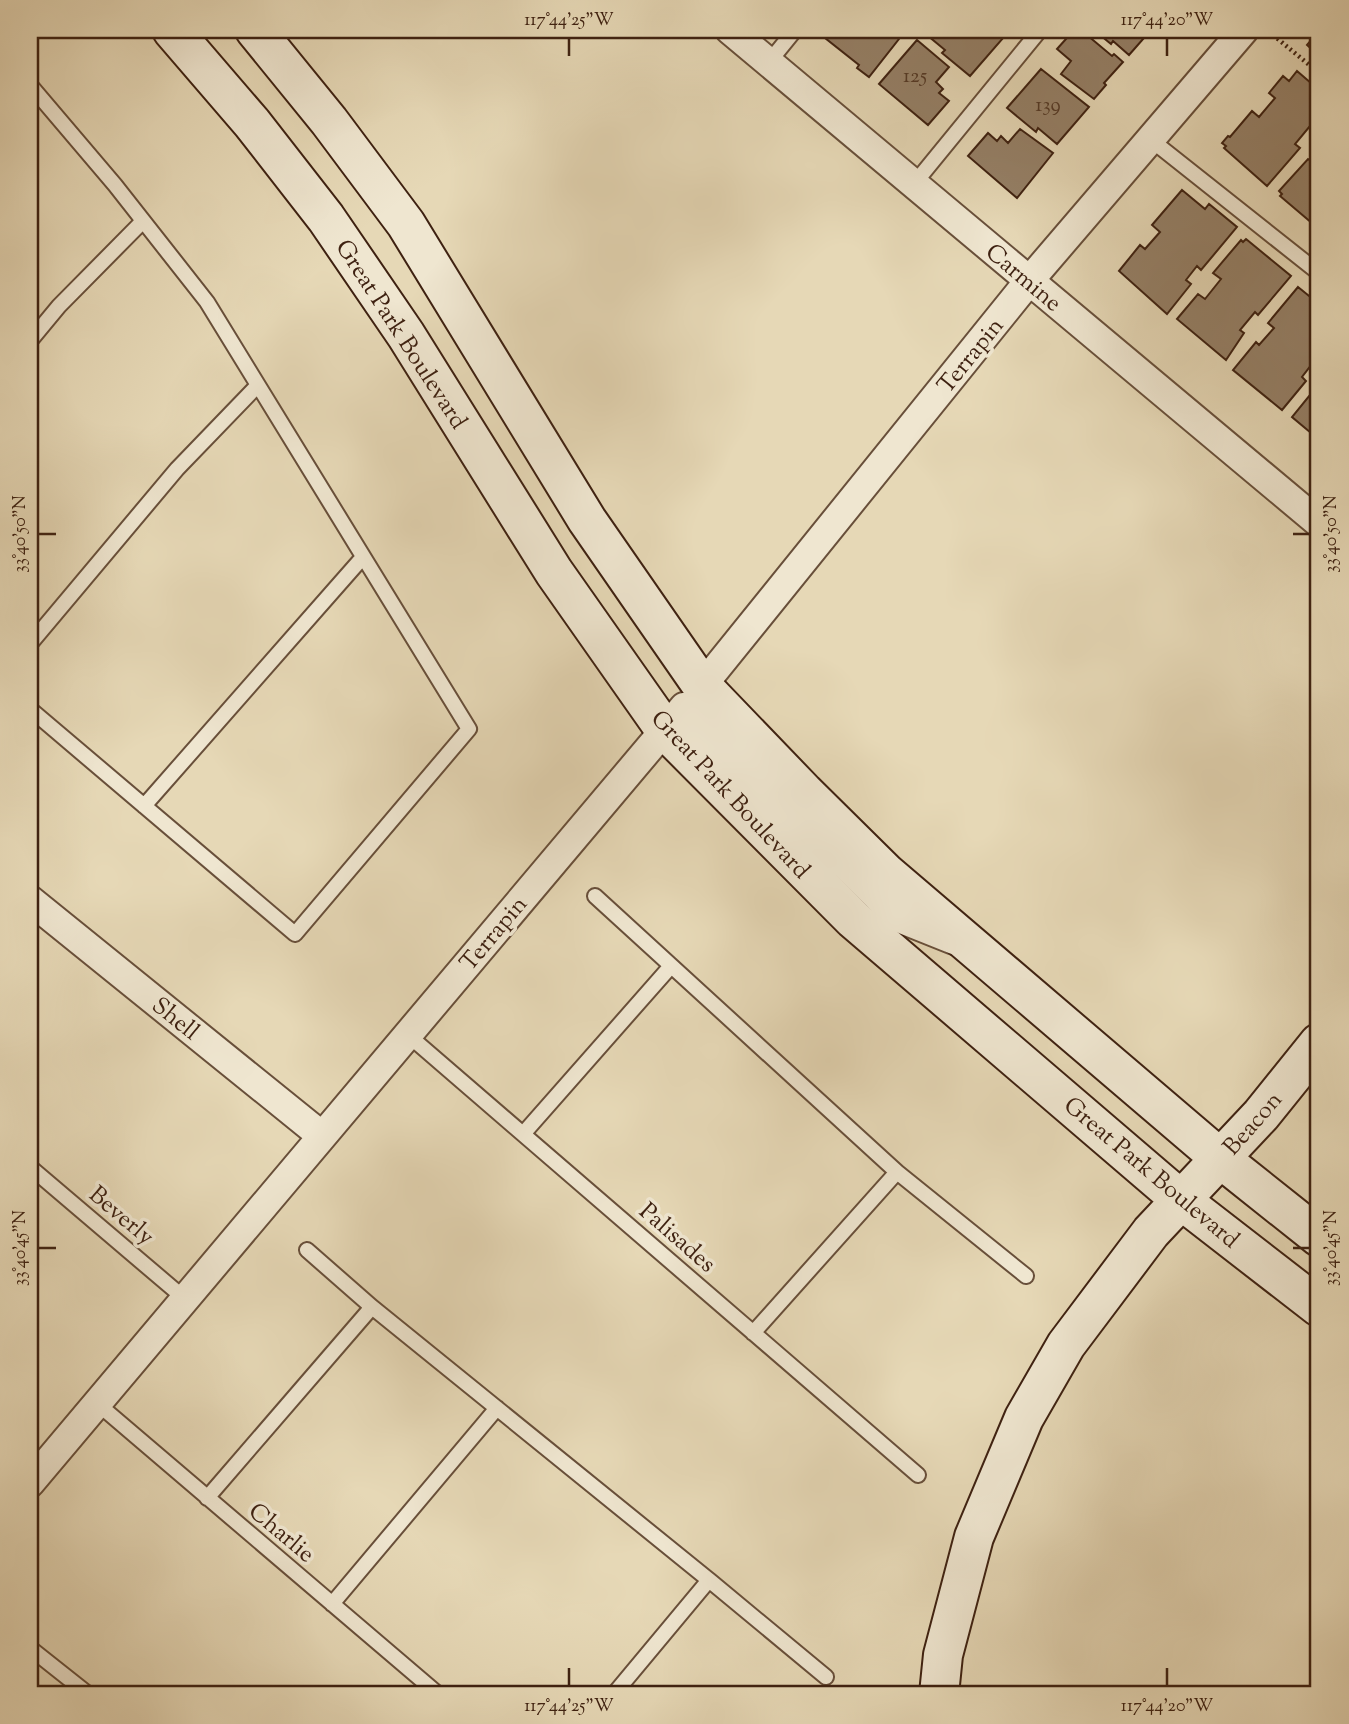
<svg xmlns="http://www.w3.org/2000/svg" width="1349" height="1724" font-family="'Sorts Mill Goudy',serif">
<style>
.building{fill:#958067;stroke:#3e2111;stroke-width:2}
.lines{fill:none;stroke-linecap:round;stroke-linejoin:round}
.lane-casing{stroke:#684f3a;stroke-width:18}
.street-casing{stroke:#684f3a;stroke-width:32}
.secondary-casing{stroke:#3e2111;stroke-width:42}
.path{stroke:#3e2111;stroke-width:4.5;stroke-dasharray:2 3.5;stroke-linecap:butt}
.lane{stroke:#efe6d0;stroke-width:14}
.street{stroke:#efe6d0;stroke-width:28}
.secondary{stroke:#efe6d0;stroke-width:38}
.ticks{fill:none;stroke:#3e2111;stroke-width:2.5}
.labels{text-anchor:middle;stroke-width:7;stroke-linejoin:round;paint-order:stroke}
.number-label{font-size:21px;fill:#543926}
.street-label{font-size:24px;fill:#3e2111;stroke:#efe6d0}
.neatline{fill:none;stroke:#3e2111;stroke-width:2.5}
.ticks-label{font-size:18px;text-anchor:middle;fill:#3e2111}
</style>
<rect width="100%" height="100%" fill="#e6d8b6"/>
<filter id="stains"><feTurbulence type="fractalNoise" baseFrequency=".00286" numOctaves="4"/><feColorMatrix values="0 0 0 0 .2 0 0 0 0 .09 0 0 0 0 .02 0 0 0 .5 -.17"/></filter>
<radialGradient id="worn" r=".72"><stop offset=".6" stop-color="#630" stop-opacity="0"/><stop offset="1" stop-color="#630" stop-opacity=".3"/></radialGradient>
<path class="building" d="M823,30h83l-37,47 -12,-9 2,-3 -39,-31z
M931,30h64l9,7 -34,39 -28,-23 3,-3 -18,-15z
M1074,30h7l31,26 2,-2 9,8 -19,21 2,2 -12,14 -33,-25 10,-13 -14,-12z
M1094,30h57l-22,25 -16,-14 -2,3z
M1319,31v25l-12,-11z
M917,40l32,27 -13,15 7,7 -4,4 10,8 -21,24 -49,-41z
M1041,69l48,38 -32,37 -19,-16 -2,4 -29,-24z
M1297,71l22,19v37l-3,4 -6,-5 -15,18 5,4 -33,38 -43,-38 2,-2 -4,-3 6,-7 2,1 22,-26 7,6 16,-19 -6,-5 14,-17 6,5z
M1020,129l33,24 -36,45 -49,-42 20,-23 9,8 4,-5 7,7z
M1308,159l8,6 3,-5v69l-39,-33 2,-2 -3,-3z
M1182,190l23,19 4,-5 28,23 -36,43 -4,-4 -11,14 5,4 -24,30 -48,-43 21,-26 5,4 15,-17 -8,-7z
M1246,239l45,37 -33,39 -3,-3 -15,18 4,3 -18,27 -49,-41 21,-25 7,5 16,-20 -8,-6 28,-33 2,2z
M1298,287l21,17v60l-2,4 -5,-4 -10,13 4,4 -24,29 -49,-40 23,-28 3,3 15,-17 -6,-5z
M1314,390l5,5v39l-2,4 -25,-21z"/>
<g class="lines">
<defs>
<path id="lane" d="M769,62l26,-32
M30,85l85,100 92,117 262,427 -174,205 -265,-225
M1150,139l169,134
M914,184l126,-154
M30,341l29,-35 84,-85
M30,644l147,-175 81,-84
M144,806l219,-249
M595,896l302,276 -144,161
M407,1034l511,441
M523,1134l148,-168
M30,1167l154,131
M897,1172l129,104
M307,1250l65,57
M98,1404l340,290
M207,1498l165,-191 337,273 -95,114
M709,1580l117,97
M332,1604l165,-196
M30,1648l58,46"/>
<path id="street" d="M730,30l589,493
M702,686l327,-405 215,-251
M30,900l292,236
M30,1483l654,-776 215,211 55,22"/>
<path id="secondary" d="M172,30l80,93 74,95 80,117 148,237 111,158 188,189 328,281 138,107
M255,30l74,91 77,103 181,296 115,166 102,106 82,81 335,286 98,78
M939,1694l4,-39 31,-118 50,-119 42,-73 85,-113 110,-117 58,-72"/>
</defs>
<use href="#lane" class="lane-casing"/>
<use href="#street" class="street-casing"/>
<use href="#secondary" class="secondary-casing"/>
<path class="path" d="M1273,35l46,38"/>
<use href="#lane" class="lane"/>
<use href="#street" class="street"/>
<use href="#secondary" class="secondary"/>
</g>
<path class="ticks" d="M569,38v18M1167,38v18M38,534h18M1293,534h17M38,1248h18M1293,1248h17M569,1668v18M1167,1668v18"/>
<g class="labels">
<g class="number-label">
<text x="915" y="82">125</text>
<text x="1048" y="111">139</text>
</g>
<g class="street-label">
<text transform="translate(1024 277) rotate(40)" y="8">Carmine</text>
<text transform="translate(402 334) rotate(57)" y="8">Great Park Boulevard</text>
<text transform="translate(970 355) rotate(-51)" y="8">Terrapin</text>
<text transform="translate(731 794) rotate(47)" y="8">Great Park Boulevard</text>
<text transform="translate(493 933) rotate(-50)" y="8">Terrapin</text>
<text transform="translate(176 1018) rotate(39)" y="8">Shell</text>
<text transform="translate(1252 1123) rotate(-49)" y="8">Beacon</text>
<text transform="translate(1152 1172) rotate(40)" y="8">Great Park Boulevard</text>
<text transform="translate(122 1215) rotate(40)" y="8">Beverly</text>
<text transform="translate(678 1237) rotate(41)" y="8">Palisades</text>
<text transform="translate(282 1532) rotate(40)" y="8">Charlie</text>
</g>
</g>
<rect width="1349" height="1724" fill="none" stroke="#e6d8b6" stroke-width="77"/>
<rect x="38" y="38" width="1272" height="1648" class="neatline"/>
<g class="ticks-label">
<text x="569" y="25">117°44'25"W</text>
<text x="1167" y="25">117°44'20"W</text>
<text transform="translate(19 534) rotate(-90)" y="6">33°40'50"N</text>
<text transform="translate(1330 534) rotate(-90)" y="6">33°40'50"N</text>
<text transform="translate(19 1248) rotate(-90)" y="6">33°40'45"N</text>
<text transform="translate(1330 1248) rotate(-90)" y="6">33°40'45"N</text>
<text x="569" y="1711">117°44'25"W</text>
<text x="1167" y="1711">117°44'20"W</text>
</g>
<rect width="100%" height="100%" filter="url(#stains)"/>
<rect width="100%" height="100%" fill="url(#worn)"/>
</svg>
